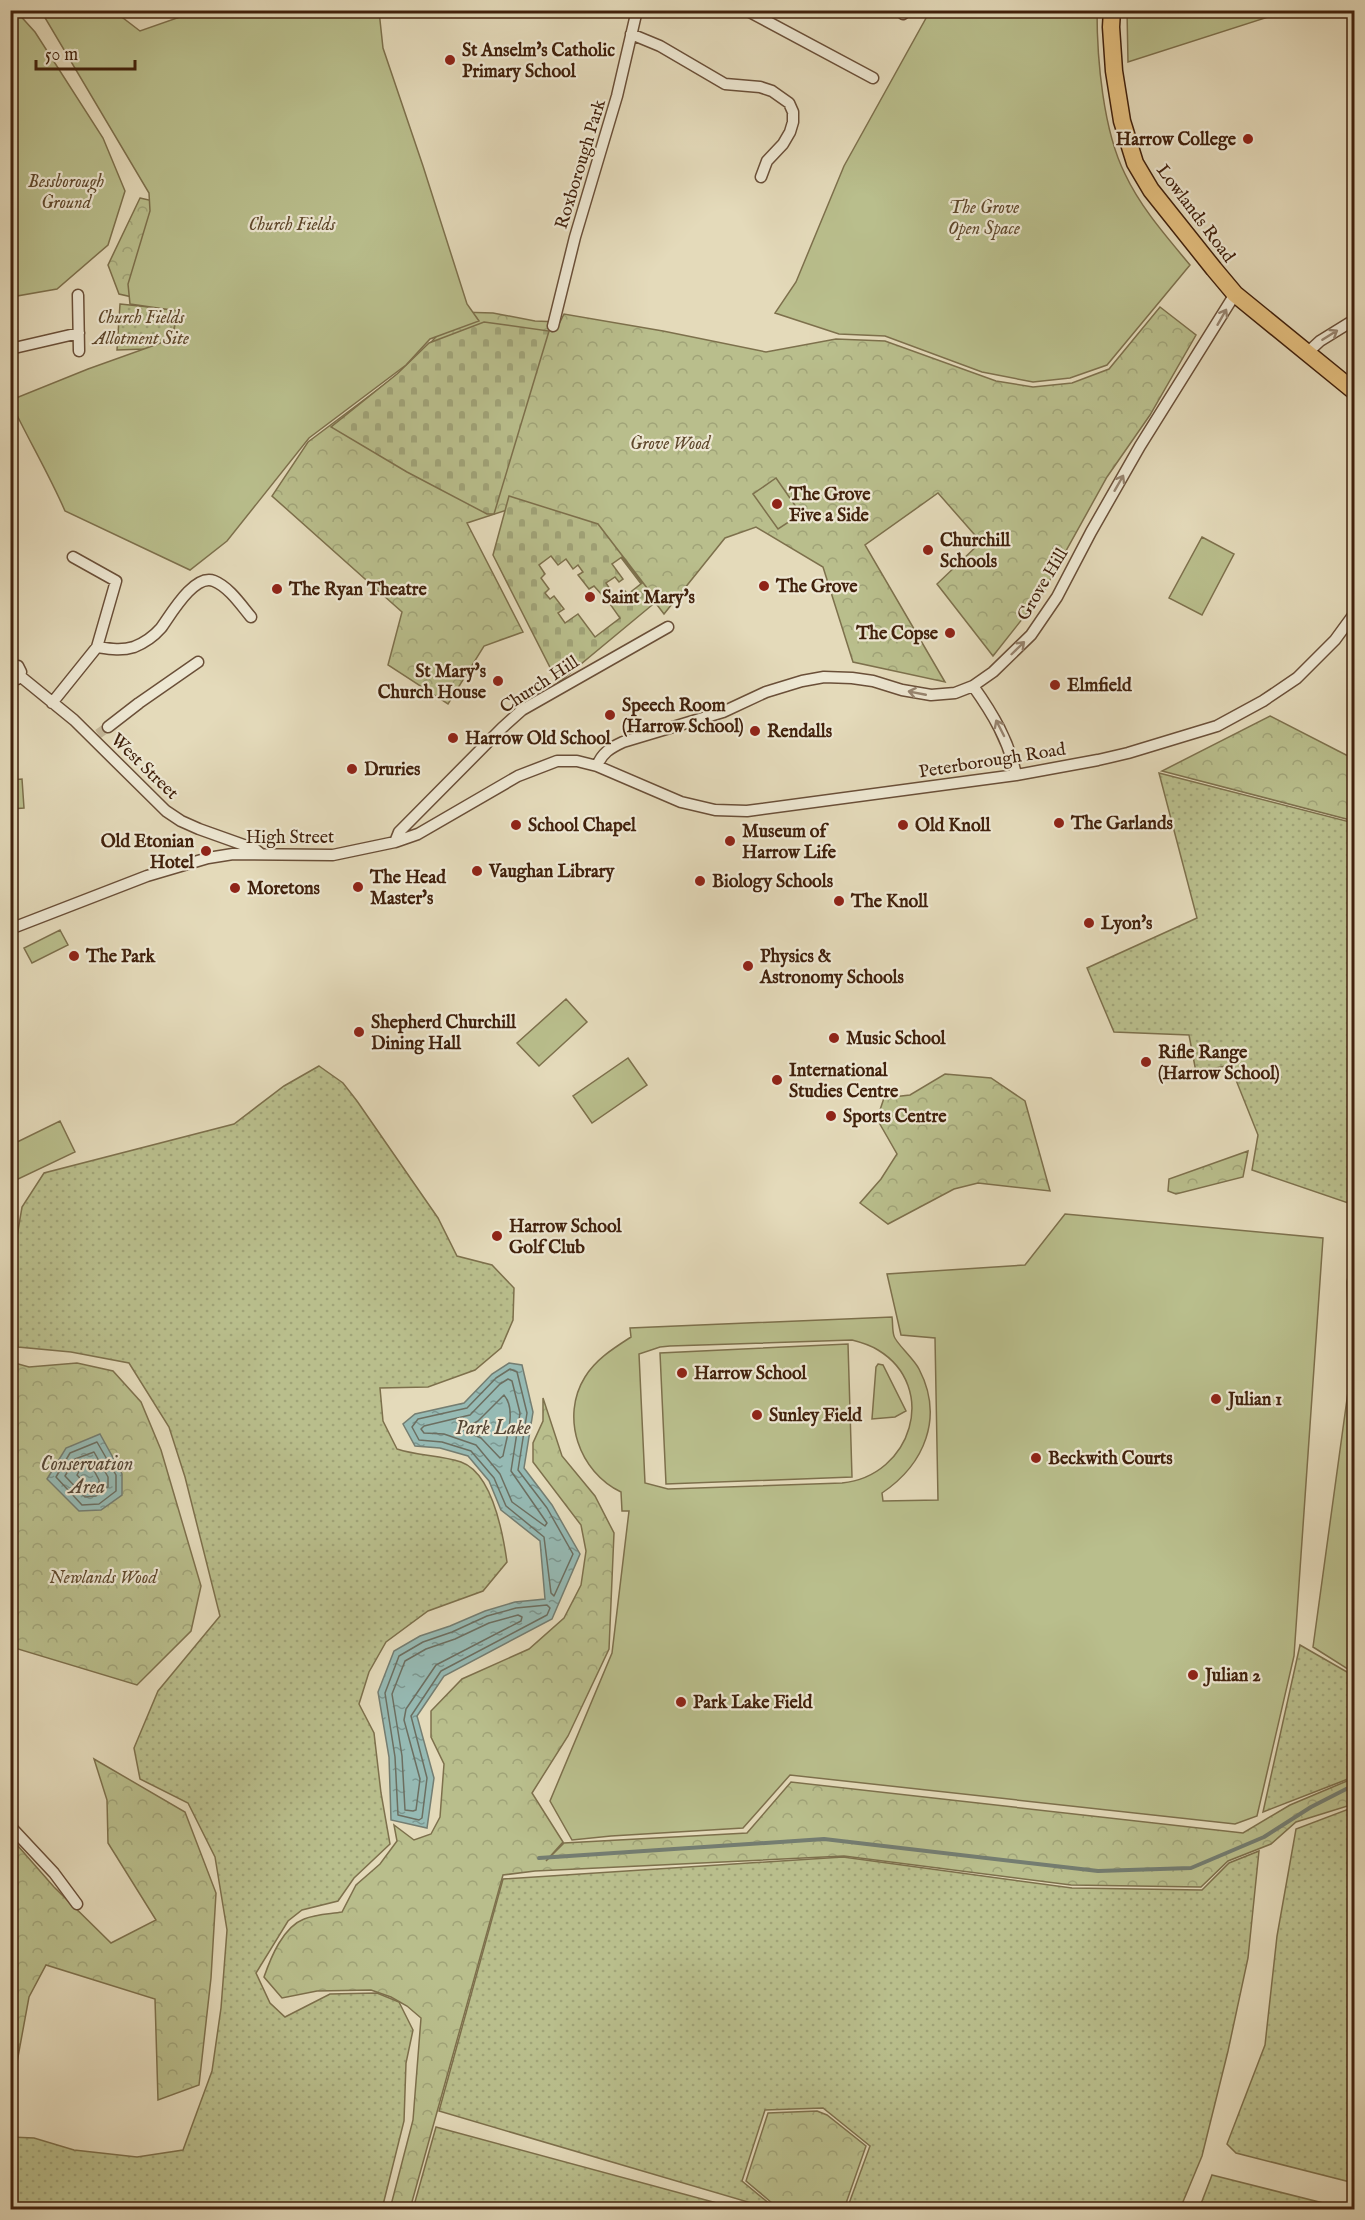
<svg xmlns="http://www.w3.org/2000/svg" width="1365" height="2220" font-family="'IM FELL English',serif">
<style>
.grass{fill:url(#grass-dots);stroke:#7d704c;stroke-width:1.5}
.forest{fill:url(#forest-crowns);stroke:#7d704c;stroke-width:1.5}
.cemetery{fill:url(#cemetery-stones);stroke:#7d704c;stroke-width:1.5;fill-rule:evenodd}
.park{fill:#b9be8c;stroke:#7d704c;stroke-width:1.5;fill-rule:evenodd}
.water{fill:url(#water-ripples);stroke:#747d71;stroke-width:1.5}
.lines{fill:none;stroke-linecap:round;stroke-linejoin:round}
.shore{stroke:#6c6e60;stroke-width:1.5}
.stream{stroke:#747d71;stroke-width:4}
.street-tunnel{stroke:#c3b597;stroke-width:10;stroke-dasharray:10 5;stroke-linecap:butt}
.street-casing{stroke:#6a4f38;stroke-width:13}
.primary-casing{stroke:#41210c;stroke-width:19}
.street{stroke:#ede7d2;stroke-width:10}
.primary{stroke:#e2bd7d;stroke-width:16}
.oneway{stroke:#97846f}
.poi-dot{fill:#8f2418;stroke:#ede7d2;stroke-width:2}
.labels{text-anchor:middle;stroke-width:4.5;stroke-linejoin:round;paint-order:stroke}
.poi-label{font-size:18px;font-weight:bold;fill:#41210c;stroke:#ede7d2;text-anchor:start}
.street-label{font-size:18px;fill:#41210c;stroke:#ede7d2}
.park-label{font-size:18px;font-style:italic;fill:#5f482c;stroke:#ede7d2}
.water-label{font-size:20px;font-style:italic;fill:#564736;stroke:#ede7d2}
</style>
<defs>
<pattern id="grass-dots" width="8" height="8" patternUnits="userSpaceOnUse" patternTransform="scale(1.5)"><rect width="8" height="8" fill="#b9be8c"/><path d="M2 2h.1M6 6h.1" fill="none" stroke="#a0a378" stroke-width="1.8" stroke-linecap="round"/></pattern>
<pattern id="forest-crowns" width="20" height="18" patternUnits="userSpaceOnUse" patternTransform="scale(1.5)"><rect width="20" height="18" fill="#b9be8c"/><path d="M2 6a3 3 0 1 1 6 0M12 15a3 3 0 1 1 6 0" fill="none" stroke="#a0a378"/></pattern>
<pattern id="cemetery-stones" width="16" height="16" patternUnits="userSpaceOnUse" patternTransform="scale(1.5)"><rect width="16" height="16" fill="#b9be8c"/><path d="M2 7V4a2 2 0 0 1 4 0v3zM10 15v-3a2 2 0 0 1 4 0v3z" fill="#a0a378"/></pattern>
<pattern id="water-ripples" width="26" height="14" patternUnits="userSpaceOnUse" patternTransform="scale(1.5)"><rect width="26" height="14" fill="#96bab4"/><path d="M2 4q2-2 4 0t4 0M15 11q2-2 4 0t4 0" fill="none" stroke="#7c9791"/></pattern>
</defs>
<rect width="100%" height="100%" fill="#e4daba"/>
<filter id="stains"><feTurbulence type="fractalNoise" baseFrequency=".00333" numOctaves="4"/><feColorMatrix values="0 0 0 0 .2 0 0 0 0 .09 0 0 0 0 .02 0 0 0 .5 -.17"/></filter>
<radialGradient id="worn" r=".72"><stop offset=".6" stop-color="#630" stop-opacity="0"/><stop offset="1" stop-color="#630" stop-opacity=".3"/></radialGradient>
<path class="grass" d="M120,304l58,6 -6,29 -27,10 -28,1z
M1159,773l195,50v382l-102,-35 6,-35 -28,-70 -34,7 -7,-37 -75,-3 -27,-64 110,-50z
M319,1066l24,17 14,18 81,117 19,38 35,9 22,23 -1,32 -12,28 -26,22 -47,17 -48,1 3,33 14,28c21,7 43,6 64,13 31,11 42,72 46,100l-24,29 -55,20 -42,31 -17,30 -10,32 15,29 7,60 9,51 -36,34 -16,23 -36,9 -14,11 -32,52 14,30 15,14 45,-23 47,-1 22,9 14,28 -7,33 -2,58 -22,88h-371v-72l23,1 40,12 63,7 46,-7 29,-79 9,-63 6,-78 -12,-73 -27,-54 -48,-24 -6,-31 24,-57 62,-75 -35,-139 -16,-50 -40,-64 -58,-11 -53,-5 -6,-81 10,-59 22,-34 190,-49 50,-38z
M1300,1645l54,31v97l-6,6 -85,33z
M1354,1807v376l-118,-30 -9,-9 38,-99 12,-109 19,-107z
M1259,1851l-11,107 -20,93 -26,105 -22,53h-333l23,-63 -47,-38 -58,2 -23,71 29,24 -3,3 -329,-97 64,-232 340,-22 229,31 130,2 27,-27z
M436,2127l303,82h-326z
M1212,2175l135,34h-148z"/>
<path class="forest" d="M140,198l18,4 14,104 -53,-12 -11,-29z
M1160,307l36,28 -46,80 -43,62 -65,117 -49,62 -56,-72 44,-42 -43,-49 -73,52 80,137 -92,-20 -30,-95 -67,-40 -31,11 -61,76 -67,-88 -87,-17 -43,14 56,109 -39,14 -36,58 -60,-39 14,-53 -130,-116 36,-54 101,-76 50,-54 34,1 42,8 25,1 4,-8 99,17 103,21 70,-13 49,2 111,40 37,6 39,-4 37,-14z
M1270,716l84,43v62l-192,-50z
M945,1074l46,4 34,23 25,90 -72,-8 -24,6 -66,35 -28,-21 21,-24 16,-25 -20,-35 7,-21 26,-3z
M1248,1151l-5,26 -67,17 -8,-3 1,-12z
M1354,1243v91l-5,8 -2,-60z
M11,1362l18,5 48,-4 36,8 28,31 20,48 40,136 -10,45 -54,54 -122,-37 -4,4z
M543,1398l19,58 33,40 19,37 -5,116 -41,87 -36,57 31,49 -17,19 18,-18 183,-10 44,-51 452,51 47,-28 64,-27v26l-58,18 -25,22 -43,17 -27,26 -130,-2 -227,-29 -309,15 -32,4 -93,334h-20l23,-89 8,-102 -14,-12 -16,-9 -20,-7 -54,1 -35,7 -18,-21c7,-20 19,-50 40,-58 12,-5 26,-5 38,-7l14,-27 24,-21 17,-23 -3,-16 20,15 17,-6 9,-17 4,-53 -13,-27v-26l31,-32 67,-30 35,-31 17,-33 5,-34 -5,-26 -48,-63v-19l10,-22z
M94,1759l91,53 31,81 -5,85 -12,107 -41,15 -3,-101 -109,-34 -17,32 -18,98v-257l43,49 57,56 45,-23 -48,-77 -1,-43z
M817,2111l10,4 39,31 -22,63h-65l-33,-28 22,-68z"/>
<path class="cemetery" d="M484,322l65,9 -55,183h-7l-80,-42 -76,-45 66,-53 32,-31z
M509,496l89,28 59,77 -99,82 -65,-128zM551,556l7,9 8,-6 7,10 5,-4 5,7 -5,3 11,14 5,-3 8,9 8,-6 -4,-6 9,-6 4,5 4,-3 -11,-15 10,-7 20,26 -14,11 -3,-3 -3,2 4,6 -4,4 -4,-5 -8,6 10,14 -25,19 -17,-23 -13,9 -7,-10 6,-4 -10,-13 -4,3 -5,-6 4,-4 -8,-11 4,-4 -6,-9z"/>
<path class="park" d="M16,11l19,21 68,106 22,53 -17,54 -51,44 -46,8 -1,-284z
M41,11h67l11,4 21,16 57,-20h182l4,37 40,118 44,138 12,17 -49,18 -24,26 -97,73 -82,103 -37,29 -125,-59c-16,-37 -37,-72 -54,-108v-3l77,-31 84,-30 6,-28 -48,-7 -2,-20 22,-73 -1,-18z
M930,11h167c0,48 6,119 28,163 16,34 41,62 65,91l-83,100 -37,13 -37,4 -51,-10 -97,-36 -46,-2 -64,-21 21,-31 48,-116z
M1127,11v-1l160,1 -159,51z
M776,478l25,36 -23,15 -25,-35z
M1202,537l32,17 -32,61 -33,-17z
M22,779l2,29 -13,1v-29z
M60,930l8,15 -36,18 -8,-15z
M566,999l21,23 -48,44 -22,-23z
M628,1058l19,27 -55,38 -19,-27z
M60,1121l15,31 -61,29 -3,-8v-28z
M1065,1214l258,24 -29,418 -37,160 -22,8 -445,-49 -47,53 -132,8 -39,4 -22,-39 62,-148 17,-142h-7l-1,-19c-42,-20 -61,-75 -36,-115 11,-18 29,-29 46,-40l-1,-9 262,-11c1,6 0,13 2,19 1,6 20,23 25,33 25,48 6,95 -37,124l1,8 55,-1 -3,-162 -34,-3 -14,-61 138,-9zM852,1340c8,2 18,5 26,10 61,37 34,126 -36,133l-174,6 -23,-6 -6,-129 21,-7 10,-1z
M848,1344l4,133 -186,7 -6,-131z
M1354,1348v325l-41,-26z
M878,1364l5,1 23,46 -11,6 -23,2 4,-52z"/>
<path class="water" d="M509,1363l13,2 11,47 -9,56 28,37 28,49 -28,65 -108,57 -27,40 17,62 -7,50 -36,-8 -2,-63 -11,-65 16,-41 26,-15 30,-10 35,-15 30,-9 30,-3 -5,-58 -39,-31 -12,-29 -21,-25 -28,-8 -25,-2 -12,-22 12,-10 49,-11 28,-29z
M100,1434l22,40v21l-21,15 -22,1 -32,-32 19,-31z"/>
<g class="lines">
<path class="shore" d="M510,1369l7,3 10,41 -9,57 29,38 26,46 -19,42 -3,-3 -7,-56 -38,-31 -12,-28 -23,-27 -29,-9 -23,-2 -7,-13 6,-8 49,-11 29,-30z
M508,1379l4,2 8,32 -9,58 36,52 -2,3 -33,-24 -12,-28 -24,-29 -32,-11 -20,-1 -3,-4 3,-3 46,-11 30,-31z
M504,1395c13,15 2,44 -1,61l-3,2 -19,-20 -16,-7 -2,-2 15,-8z
M97,1442l19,33v16l-17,13 -17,1 -26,-28 14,-24z
M94,1452l14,25v10l-12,9 -11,1 -20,-21 10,-17z
M90,1463l9,17v4l-6,4 -5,-1 -11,-12 5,-9z
M547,1605l3,3 -3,7 -106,56 -30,45 16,62 -5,40 -3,2 -21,-5 -3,-58 -10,-64 14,-37 24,-14 29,-10 35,-16 29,-8z
M518,1615l4,2 -1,4 -85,44 -30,44 -2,11 16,59 -4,31 -3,1 -8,-1 -3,-54 -10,-62 13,-33 21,-12 29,-10 34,-16z"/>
<path class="stream" d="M539,1858l285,-19 274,32 93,-3 73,-31 47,-30 43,-22"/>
<path class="street-tunnel" d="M98,734l10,-7"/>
<defs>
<path id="street" d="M746,10l127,68
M903,14l2,-4
M631,34l29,12 65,38 35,3 12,4 17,12 4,9v10l-3,10 -7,12 -16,17 -6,16
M78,295l1,56
M553,326l22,-89 42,-141 20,-86
M10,349l69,-16
M1307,353l13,-12 34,-21
M73,557l43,24 -19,66
M10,667l8,-1 3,6 -4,7 -7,-1
M20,676l54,44 92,91 15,10 18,8 56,20 6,5
M973,686c20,28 36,55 43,89
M52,703l45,-56c13,2 24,4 37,0 10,-4 20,-11 27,-19 9,-12 33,-55 53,-47 15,6 27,24 37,36
M108,727l31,-24 59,-41
M597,766c5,-13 13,-18 26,-24l100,-30 43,-20 36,-11 22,-4 28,1 21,3 29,9 29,5 24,-2 18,-7 20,-14 38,-37 26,-38 34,-65 49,-86 95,-152
M395,842l4,-10 103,-104 20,-18 146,-83
M10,929l137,-53 61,-18 25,-4 100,1 62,-13 23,-8 100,-58 39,-15h20l20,5 84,36 34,8 32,1 269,-36 82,-15 30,-7 89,-27 46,-25 34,-23 38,-38 19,-26
M10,1826l44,47 23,31"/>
<path id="primary" d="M1112,10l-1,17 3,44 8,50 13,42 16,27 63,79 21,25 119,97"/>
</defs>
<use href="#street" class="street-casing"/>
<use href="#primary" class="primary-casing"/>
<use href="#street" class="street"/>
<use href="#primary" class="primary"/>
</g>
<defs><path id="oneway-shaft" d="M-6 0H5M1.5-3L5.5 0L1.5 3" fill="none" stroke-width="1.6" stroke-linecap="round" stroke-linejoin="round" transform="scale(1.5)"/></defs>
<g class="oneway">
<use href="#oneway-shaft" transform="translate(1222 317) rotate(-60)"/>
<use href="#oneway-shaft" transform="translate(1330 335) rotate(-32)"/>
<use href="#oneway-shaft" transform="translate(1119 483) rotate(-60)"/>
<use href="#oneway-shaft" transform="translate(1018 648) rotate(-44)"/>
<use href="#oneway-shaft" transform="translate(917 693) rotate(-169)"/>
<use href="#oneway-shaft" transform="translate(1000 728) rotate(-117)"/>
</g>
<g class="poi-dot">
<circle cx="450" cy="60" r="6"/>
<circle cx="1248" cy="139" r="6"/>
<circle cx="777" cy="504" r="6"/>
<circle cx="928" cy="550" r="6"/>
<circle cx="764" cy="586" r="6"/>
<circle cx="277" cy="589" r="6"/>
<circle cx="590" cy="597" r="6"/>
<circle cx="950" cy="633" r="6"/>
<circle cx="498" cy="681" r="6"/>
<circle cx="1055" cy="685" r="6"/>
<circle cx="610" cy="715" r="6"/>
<circle cx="755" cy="731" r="6"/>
<circle cx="453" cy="738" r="6"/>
<circle cx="352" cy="769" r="6"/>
<circle cx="1059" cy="823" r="6"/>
<circle cx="516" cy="825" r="6"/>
<circle cx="903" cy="825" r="6"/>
<circle cx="730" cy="841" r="6"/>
<circle cx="206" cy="851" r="6"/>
<circle cx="477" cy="871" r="6"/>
<circle cx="700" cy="881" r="6"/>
<circle cx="358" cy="887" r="6"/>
<circle cx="235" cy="888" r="6"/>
<circle cx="839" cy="901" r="6"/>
<circle cx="1089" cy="923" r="6"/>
<circle cx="74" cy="956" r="6"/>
<circle cx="748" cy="966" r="6"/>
<circle cx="359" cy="1032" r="6"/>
<circle cx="834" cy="1038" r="6"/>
<circle cx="1146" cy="1062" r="6"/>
<circle cx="777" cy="1080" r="6"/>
<circle cx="831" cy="1116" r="6"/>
<circle cx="497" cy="1236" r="6"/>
<circle cx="682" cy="1373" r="6"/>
<circle cx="1216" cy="1399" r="6"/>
<circle cx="757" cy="1415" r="6"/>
<circle cx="1036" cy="1458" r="6"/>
<circle cx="1193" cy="1675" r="6"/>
<circle cx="681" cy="1702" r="6"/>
</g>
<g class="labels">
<g class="poi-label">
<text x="462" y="56">St Anselm's Catholic<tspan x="462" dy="21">Primary School</tspan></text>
<text x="1236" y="145" text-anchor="end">Harrow College</text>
<text x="789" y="500">The Grove<tspan x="789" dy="21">Five a Side</tspan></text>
<text x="940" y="546">Churchill<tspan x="940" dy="21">Schools</tspan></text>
<text x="776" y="592">The Grove</text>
<text x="289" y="595">The Ryan Theatre</text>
<text x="602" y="603">Saint Mary's</text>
<text x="938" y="639" text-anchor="end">The Copse</text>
<text x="486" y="677" text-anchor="end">St Mary's<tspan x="486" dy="21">Church House</tspan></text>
<text x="1067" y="691">Elmfield</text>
<text x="622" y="711">Speech Room<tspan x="622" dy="21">(Harrow School)</tspan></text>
<text x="767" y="737">Rendalls</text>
<text x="465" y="744">Harrow Old School</text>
<text x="364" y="775">Druries</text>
<text x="1071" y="829">The Garlands</text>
<text x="528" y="831">School Chapel</text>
<text x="915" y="831">Old Knoll</text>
<text x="742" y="837">Museum of<tspan x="742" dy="21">Harrow Life</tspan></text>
<text x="194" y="847" text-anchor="end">Old Etonian<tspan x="194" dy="21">Hotel</tspan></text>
<text x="489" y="877">Vaughan Library</text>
<text x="370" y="883">The Head<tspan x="370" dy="21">Master's</tspan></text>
<text x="712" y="887">Biology Schools</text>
<text x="247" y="894">Moretons</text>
<text x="851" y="907">The Knoll</text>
<text x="1101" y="929">Lyon's</text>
<text x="86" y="962">The Park</text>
<text x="760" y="962">Physics &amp;<tspan x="760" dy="21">Astronomy Schools</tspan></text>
<text x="371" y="1028">Shepherd Churchill<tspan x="371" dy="21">Dining Hall</tspan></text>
<text x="846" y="1044">Music School</text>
<text x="1158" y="1058">Rifle Range<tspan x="1158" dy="21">(Harrow School)</tspan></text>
<text x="789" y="1076">International<tspan x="789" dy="21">Studies Centre</tspan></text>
<text x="843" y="1122">Sports Centre</text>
<text x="509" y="1232">Harrow School<tspan x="509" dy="21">Golf Club</tspan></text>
<text x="694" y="1379">Harrow School</text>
<text x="1228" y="1405">Julian 1</text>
<text x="769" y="1421">Sunley Field</text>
<text x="1048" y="1464">Beckwith Courts</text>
<text x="1205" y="1681">Julian 2</text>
<text x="693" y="1708">Park Lake Field</text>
</g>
<g class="street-label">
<text transform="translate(580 164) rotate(-73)" y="6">Roxborough Park</text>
<text transform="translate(1196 213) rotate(53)" y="6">Lowlands Road</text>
<text transform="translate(1042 584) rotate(-59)" y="6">Grove Hill</text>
<text transform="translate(539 684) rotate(-33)" y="6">Church Hill</text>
<text transform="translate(992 760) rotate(-9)" y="6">Peterborough Road</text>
<text transform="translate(145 766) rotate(44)" y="6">West Street</text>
<text x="290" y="843">High Street</text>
</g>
<g class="park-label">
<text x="66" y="187">Bessborough<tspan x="66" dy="21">Ground</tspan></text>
<text x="984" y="213">The Grove<tspan x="984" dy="21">Open Space</tspan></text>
<text x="292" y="230">Church Fields</text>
<text x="141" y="323">Church Fields<tspan x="141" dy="21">Allotment Site</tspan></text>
<text x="670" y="449">Grove Wood</text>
<text x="103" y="1583">Newlands Wood</text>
</g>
<g class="water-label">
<text x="493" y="1434">Park Lake</text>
<text x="87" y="1470">Conservation<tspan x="87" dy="23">Area</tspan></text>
</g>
</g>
<rect width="1365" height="2220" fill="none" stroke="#e4daba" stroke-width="36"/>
<rect x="12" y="12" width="1341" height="2196" fill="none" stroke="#41210c" stroke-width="3"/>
<rect x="18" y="18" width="1329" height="2184" fill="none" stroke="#41210c" stroke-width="1.5"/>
<path d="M36 60v9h99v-9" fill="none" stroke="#41210c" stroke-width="3"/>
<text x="45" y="60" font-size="18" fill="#41210c" stroke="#ede7d2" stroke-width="4.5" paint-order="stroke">50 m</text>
<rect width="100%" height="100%" filter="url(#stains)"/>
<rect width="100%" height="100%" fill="url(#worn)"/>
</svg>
